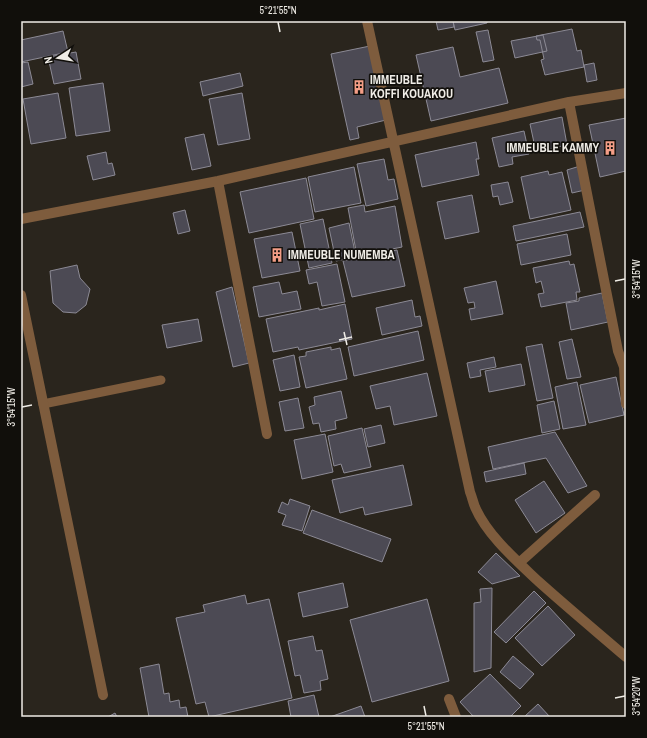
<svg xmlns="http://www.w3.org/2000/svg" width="647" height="738" font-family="'Archivo Narrow',sans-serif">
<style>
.building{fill:#4c4a54;stroke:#8c8a95}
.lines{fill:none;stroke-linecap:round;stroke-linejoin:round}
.service{stroke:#7e5c3d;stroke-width:9}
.minor{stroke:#7e5c3d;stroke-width:10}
.ticks{fill:none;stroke:#efece6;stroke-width:1.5}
.labels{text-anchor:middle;stroke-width:3.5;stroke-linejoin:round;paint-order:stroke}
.poi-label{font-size:12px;font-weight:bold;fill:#efece6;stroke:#110f0b;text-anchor:start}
.neatline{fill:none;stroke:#efece6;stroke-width:1.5}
.ticks-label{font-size:10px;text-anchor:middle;fill:#efece6}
</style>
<rect width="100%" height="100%" fill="#2a251d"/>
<path class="building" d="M436,21h17l1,6 -16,3z
M453,21h34v2l-32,7z
M572,29l5,22 4,-1 3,17 -39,8 -4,-15 3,-1 -4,-19h-3l-1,-4z
M488,30l6,30 -11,2 -7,-30z
M63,31l5,21 -47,10v-22z
M543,35l4,16 -32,7 -4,-17z
M370,46l16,74 -29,7 2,11 -9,2 -19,-86z
M453,47l7,30 39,-9 9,35 -77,18 -15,-66z
M76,52l5,27 -27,5 -6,-27z
M28,62l5,22 -12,3v-24z
M594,63l3,17 -10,2 -3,-17z
M240,73l3,13 -40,10 -3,-14z
M103,83l7,48 -34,5 -7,-48z
M58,93l8,45 -35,6 -8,-45z
M242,93l8,46 -32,6 -9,-46z
M562,117l5,28 -31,7 -6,-28z
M626,118v53l-26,6 -11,-52z
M524,131l5,23 -17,3 1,7 -14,3 -7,-29z
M204,134l7,32 -19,4 -7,-32z
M476,142l3,17h-3l3,16 -57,12 -7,-32z
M106,152l2,12 4,-1 3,12 -22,5 -6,-24z
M384,159l4,21 6,-1 4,20 -32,7 -9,-42z
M580,166l5,24 -13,3 -5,-23z
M354,167l7,36 -46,9 -7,-35z
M548,171l1,4 13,-3 9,38 -41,9 -9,-42z
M306,178l8,41 -65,14 -9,-41z
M508,182l5,20 -13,3 -2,-9 -5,1 -2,-12z
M472,195l7,37 -34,7 -8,-37z
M364,205l1,7 30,-6 7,41 -45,9 -9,-48z
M185,210l5,21 -12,3 -5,-21z
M580,212l4,15 -68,14 -3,-15z
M323,219l9,44 -23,5 -9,-44z
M349,223l7,34 -20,4 -7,-33z
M292,232l8,39 -38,7 -8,-39z
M567,234l4,21 -50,10 -4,-21z
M397,250l8,36 -53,11 -9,-36z
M569,261l1,4 4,-1 6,28h-4l1,8 -36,7 -3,-13 6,-1 -3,-12 -5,2 -3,-15z
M337,264l8,38 -23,4 -5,-24 -8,2 -3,-14z
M77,265l3,13 10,11 -4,16 -10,8 -13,-1 -10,-9 -3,-32z
M496,281l7,33 -32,6 -2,-11 6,-1 -1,-6 -6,1 -4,-15z
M279,282l3,12 15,-3 4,18 -42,8 -6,-30z
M232,287l17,76 -16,4 -17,-75z
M602,293l6,29 -37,8 -5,-27 13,-2v-3z
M412,300l3,17 5,-1 2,10 -40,9 -6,-27z
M345,304l7,35 -53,11 -1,-3 -25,5 -7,-33 53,-11v2z
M198,319l4,22 -35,7 -5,-23z
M418,331l6,29 -70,16 -6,-29z
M572,339l9,38 -14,2 -8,-37z
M542,344l11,54 -16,3 -11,-54z
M331,347v3l9,-2 7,31 -41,9 -7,-31 7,-1v-4z
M294,355l6,32 -20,4 -7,-31z
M494,357l2,10 -16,3 1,6 -11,2 -3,-15z
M521,364l4,21 -36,7 -4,-21z
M427,373l10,43 -43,9 -4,-19 -14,3 -6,-23z
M616,377l8,38 -35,8 -9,-38z
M577,382l9,43 -23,4 -8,-42z
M341,391l6,27 -12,3 1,8 -15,3 -2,-9 -6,1 -4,-17 6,-2 -1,-8z
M298,398l6,30 -19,3 -6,-29z
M554,401l6,28 -18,4 -5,-28z
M381,425l4,18 -17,4 -4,-18z
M362,428l9,39 -27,6 -3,-9 -7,2 -6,-30z
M555,432l32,54 -19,7 -22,-35 -53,11 -5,-22z
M325,434l8,38 -31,7 -8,-39z
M524,463l2,11 -40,8 -2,-10z
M403,465l9,40 -47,10 -2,-8 -23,6 -8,-33z
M544,481l21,32 -29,20 -21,-33z
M290,499l20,7 -8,25 -20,-6 4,-10 -8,-3 4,-10 6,3z
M312,510l79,29 -9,23 -79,-29z
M496,553l24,23 -28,8 -14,-12z
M343,583l5,24 -45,10 -5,-24z
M492,588l-1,80 -17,4v-69l7,-1 -1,-13z
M534,591l12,12 -40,40 -12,-11z
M245,595l2,9 22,-5 23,99 -83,19 -4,-15 -9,2 -20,-86 29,-6 -2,-7z
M427,599l22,82 -77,21 -22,-82z
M548,606l27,29 -33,31 -27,-28z
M313,636l3,15 6,-1 6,29 -8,2 1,9 -17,3 -4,-18 -5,1 -7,-35z
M513,656l21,18 -14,15 -20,-17z
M159,664l5,30 5,-1 1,9 9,-2 1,8 6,-1 2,10h-39l-9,-49z
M490,674l31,32 -11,11h-36l-14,-15z
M314,695l5,22h-28l-3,-16z
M538,704l12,13h-26z
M361,706l4,11h-35z
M115,713l2,4h-9z"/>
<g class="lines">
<path class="service" d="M43,404l118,-24"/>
<path class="minor" d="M367,21l103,471c2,5 3,10 5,15 12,28 41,53 63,74 29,26 59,51 88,76
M569,102l49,249 6,16h2
M218,181l49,253
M21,219l197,-38 351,-79 57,-9
M21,295l82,400
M624,367l2,37
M519,563l76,-68
M449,699l7,18"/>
</g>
<path class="ticks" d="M278,22l2,10M615,281l10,-2M344,332l3,13M339,340l13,-3M22,407l10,-2M615,698l10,-2M424,706l2,10"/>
<defs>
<symbol id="building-bare" viewBox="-9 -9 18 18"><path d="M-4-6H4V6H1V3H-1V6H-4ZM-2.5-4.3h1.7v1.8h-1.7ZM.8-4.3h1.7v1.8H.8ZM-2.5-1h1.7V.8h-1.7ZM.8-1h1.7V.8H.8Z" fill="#f49e87" stroke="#110f0b" stroke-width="2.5" paint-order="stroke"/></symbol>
</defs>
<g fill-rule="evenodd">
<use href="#building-bare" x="349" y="77" width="20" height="20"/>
<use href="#building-bare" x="600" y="138" width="20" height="20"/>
<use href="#building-bare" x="267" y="245" width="20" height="20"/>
</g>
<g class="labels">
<g class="poi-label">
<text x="370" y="84">IMMEUBLE<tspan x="370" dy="14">KOFFI KOUAKOU</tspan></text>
<text x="599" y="152" text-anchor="end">IMMEUBLE KAMMY</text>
<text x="288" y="259">IMMEUBLE NUMEMBA</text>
</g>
</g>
<rect width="647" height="738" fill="none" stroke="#110f0b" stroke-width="44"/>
<g transform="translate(58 58) rotate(258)" stroke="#110f0b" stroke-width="3" paint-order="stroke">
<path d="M0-3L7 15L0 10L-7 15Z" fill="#efece6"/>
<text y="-6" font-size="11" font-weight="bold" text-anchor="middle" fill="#efece6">N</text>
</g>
<rect x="22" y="22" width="603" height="694" class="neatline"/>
<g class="ticks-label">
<text x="278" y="14">5°21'55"N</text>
<text transform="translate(636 279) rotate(-90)" y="4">3°54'15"W</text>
<text transform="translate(11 407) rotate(-90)" y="4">3°54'15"W</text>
<text transform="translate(636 696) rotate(-90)" y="4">3°54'20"W</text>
<text x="426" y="730">5°21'55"N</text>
</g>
</svg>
